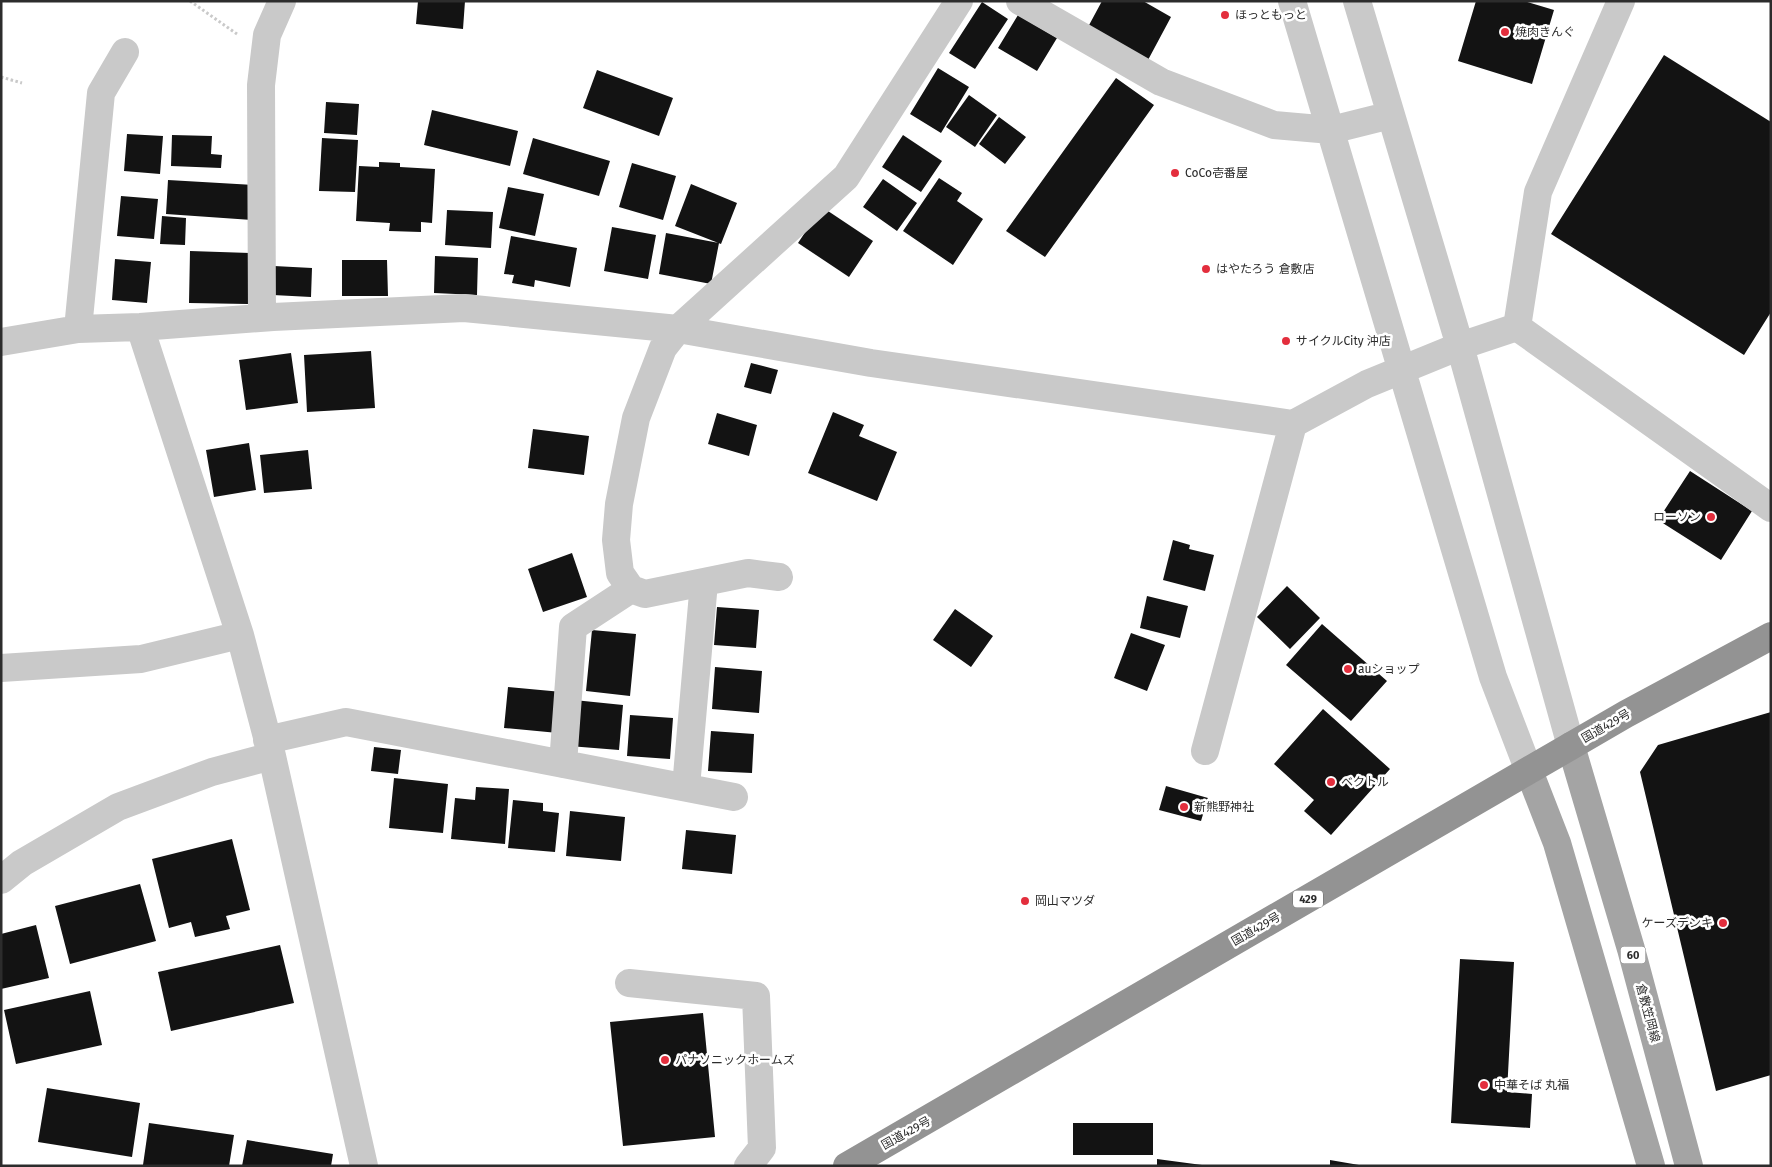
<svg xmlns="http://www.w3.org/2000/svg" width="1772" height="1167" font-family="'Fira Sans','Noto Sans JP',sans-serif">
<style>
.building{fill:#131313}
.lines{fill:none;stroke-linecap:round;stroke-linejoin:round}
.path{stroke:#c9c9c9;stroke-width:3;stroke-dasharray:2.5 2.5;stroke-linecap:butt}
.minor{stroke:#c9c9c9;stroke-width:28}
.major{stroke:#a4a4a4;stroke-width:28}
.highway{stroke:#939393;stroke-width:28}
.poi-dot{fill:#e32e3d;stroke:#fff;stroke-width:2}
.labels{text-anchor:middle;stroke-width:5;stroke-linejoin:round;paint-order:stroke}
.shield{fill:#fff;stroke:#6b6b6b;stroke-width:1}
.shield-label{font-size:11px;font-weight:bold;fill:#2c2c2c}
.poi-label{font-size:12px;fill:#2c2c2c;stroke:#fff;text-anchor:start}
.street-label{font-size:12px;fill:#2c2c2c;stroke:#fff}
</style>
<rect width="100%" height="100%" fill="#fff"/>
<path class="building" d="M418,1h47l-2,28 -47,-5z
M1102,1h41l28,16 -23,43 -60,-33z
M1476,1h48l30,9 -22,74 -74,-23z
M982,2l26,17 -33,50 -26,-16z
M1018,15l39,23 -20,33 -39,-23z
M1664,55l107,67v190l-27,43 -193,-121z
M938,68l31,19 -28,46 -31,-19z
M597,70l76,28 -14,38 -76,-28z
M1116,78l38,27 -109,152 -39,-26z
M969,95l28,20 -22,32 -29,-20z
M326,102l33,2 -2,31 -33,-2z
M432,110l86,21 -8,35 -86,-21z
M999,117l27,20 -21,27 -26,-20z
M127,134l36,2 -3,38 -36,-3z
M172,135l40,1 -1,18 11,1 -1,13 -50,-2z
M903,135l39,26 -21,31 -39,-25z
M322,138l36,2 -3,52 -36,-1z
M533,138l77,23 -11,35 -76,-22z
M379,162l21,1v4l35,2 -3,54 -11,-1v10l-32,-1 1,-8 -34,-2 3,-55 20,1z
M632,163l44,13 -13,44 -44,-13z
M939,178l23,15 -5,8 26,18 -30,46 -50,-34z
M883,179l34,24 -20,28 -34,-24z
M168,180l86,5 -2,35 -86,-6z
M691,184l46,19 -16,41 -46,-18z
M508,187l36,7 -9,42 -36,-8z
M121,196l37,3 -4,40 -37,-3z
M822,207l51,34 -24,36 -51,-34z
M447,210l46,2 -2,36 -46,-3z
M162,216l24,2 -1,27 -25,-1z
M612,227l44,8 -8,44 -44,-8z
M666,233l53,10 -8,41 -52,-10z
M511,236l66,12 -7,39 -35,-7 -1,7 -22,-4 2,-8 -10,-1z
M190,251l60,2 -2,51 -59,-1z
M435,256l43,2 -1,37 -43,-2z
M115,259l36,3 -4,41 -35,-3z
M342,260h45l1,36h-46z
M274,266l38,2 -1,29 -38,-2z
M371,351l4,57 -68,4 -3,-57z
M291,353l7,50 -52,7 -7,-50z
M751,363l27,7 -7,24 -27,-7z
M833,412l31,13 -5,11 38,16 -20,49 -69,-28z
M717,413l40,12 -8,31 -41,-12z
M533,429l56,7 -5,39 -56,-7z
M249,443l7,47 -42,7 -8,-47z
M308,450l4,39 -48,4 -4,-38z
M1690,471l62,40 -31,49 -63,-40z
M1173,540l17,5 -1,4 25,6 -9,36 -42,-11z
M572,553l15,44 -44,15 -15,-43z
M1287,586l33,32 -30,31 -33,-32z
M1147,596l41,10 -8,32 -40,-10z
M717,607l42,3 -3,38 -42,-3z
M955,609l38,27 -22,31 -38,-27z
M1322,624l65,57 -36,40 -65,-56z
M592,630l44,4 -6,62 -44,-5z
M1131,633l34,12 -18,46 -33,-13z
M715,667l47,4 -3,42 -47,-4z
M508,687l54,5 -4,41 -54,-5z
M574,700l49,5 -4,45 -50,-4z
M1323,709l67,60 -59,66 -27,-24 10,-11 -40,-36z
M1771,712v363l-55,16 -76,-319 18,-27z
M630,715l43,3 -3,41 -43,-3z
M711,731l43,3 -2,39 -44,-2z
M374,747l27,3 -3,24 -27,-3z
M394,778l54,6 -5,49 -54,-5z
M1166,786l42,12 -7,23 -42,-11z
M476,787l33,2 -4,55 -54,-5 4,-41 20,2z
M513,800l30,3v8l16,2 -4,39 -47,-4z
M570,811l55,6 -4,44 -55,-5z
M686,830l50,5 -4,39 -50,-5z
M232,839l18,71 -24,6 4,13 -35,8 -4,-15 -22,6 -17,-69z
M140,884l16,57 -86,23 -15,-58z
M36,925l13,53 -48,11v-55z
M280,945l14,58 -123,28 -13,-59z
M1460,959l54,3 -7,130 25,2 -2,34 -79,-5z
M90,991l12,54 -86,19 -12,-54z
M703,1013l12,124 -92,9 -13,-124z
M47,1088l93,15 -8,54 -94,-15z
M149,1123l85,12 -5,31 -86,-1z
M1073,1123h80v32h-80z
M247,1140l86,14 -2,12h-89z
M1157,1159l45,6v1h-45z
M1330,1160l29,5v1h-29z"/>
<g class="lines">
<path class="path" d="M190,1l47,33
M1,77l21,6"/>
<path class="minor" d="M1020,1l141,81 113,43 57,5 60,-15
M1292,1l201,676 36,94
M1357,1l103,345 111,400
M262,318l-1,-233 6,-50 15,-34
M140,327l100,308 32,121 92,410
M1517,327l21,-135 83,-191
M1517,327l254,181
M78,329l23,-236 24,-41
M1,342l77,-13 62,-2 133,-10 191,-9 214,21 193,34 422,61 74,-40 93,-38 57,-19
M779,577l-31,-4 -103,21 -14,-5 -11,-16 -4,-33 3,-36 17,-86 27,-70 15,-19 168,-152 113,-176
M1,668l140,-9 99,-24
M267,740l79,-18 388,75
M1205,751l88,-327
M563,764l10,-137 58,-38
M686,787l18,-205
M1,880l21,-17 96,-56 94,-35 60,-16
M629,983l127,13 6,152 -14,18"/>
<path class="major" d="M1571,746l60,203 58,217
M1529,771l28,72 94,323"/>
<path class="highway" d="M847,1166l779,-452 145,-78"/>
</g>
<g class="poi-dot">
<circle cx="1225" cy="15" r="5"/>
<circle cx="1505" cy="32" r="5"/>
<circle cx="1175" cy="173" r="5"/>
<circle cx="1206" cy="269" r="5"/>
<circle cx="1286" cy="341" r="5"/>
<circle cx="1711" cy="517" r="5"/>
<circle cx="1348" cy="669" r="5"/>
<circle cx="1331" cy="782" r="5"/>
<circle cx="1184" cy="807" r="5"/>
<circle cx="1025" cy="901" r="5"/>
<circle cx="1723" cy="923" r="5"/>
<circle cx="665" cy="1060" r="5"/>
<circle cx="1484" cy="1085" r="5"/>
</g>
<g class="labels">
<g class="shield">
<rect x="1293" y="890.5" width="30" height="17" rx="4"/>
<rect x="1620.5" y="946.5" width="25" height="17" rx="4"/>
</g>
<g class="shield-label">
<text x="1308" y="903">429</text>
<text x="1633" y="959">60</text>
</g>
<g class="poi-label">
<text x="1235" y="19">ほっともっと</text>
<text x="1515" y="36">焼肉きんぐ</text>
<text x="1185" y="177">CoCo壱番屋</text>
<text x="1216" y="273">はやたろう 倉敷店</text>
<text x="1296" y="345">サイクルCity 沖店</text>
<text x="1701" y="521" text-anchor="end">ローソン</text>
<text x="1358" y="673">auショップ</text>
<text x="1341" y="786">ベクトル</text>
<text x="1194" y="811">新熊野神社</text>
<text x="1035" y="905">岡山マツダ</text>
<text x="1713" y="927" text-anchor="end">ケーズデンキ</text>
<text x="675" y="1064">パナソニックホームズ</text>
<text x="1494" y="1089">中華そば 丸福</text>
</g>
<g class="street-label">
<text transform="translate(1606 726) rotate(-30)" y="4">国道429号</text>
<text transform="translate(1256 929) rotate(-30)" y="4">国道429号</text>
<text transform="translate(1648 1013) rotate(75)" y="4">倉敷笠岡線</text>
<text transform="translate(906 1133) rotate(-29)" y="4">国道429号</text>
</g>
</g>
<rect width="1772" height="1167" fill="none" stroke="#2c2c2c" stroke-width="5"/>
</svg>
